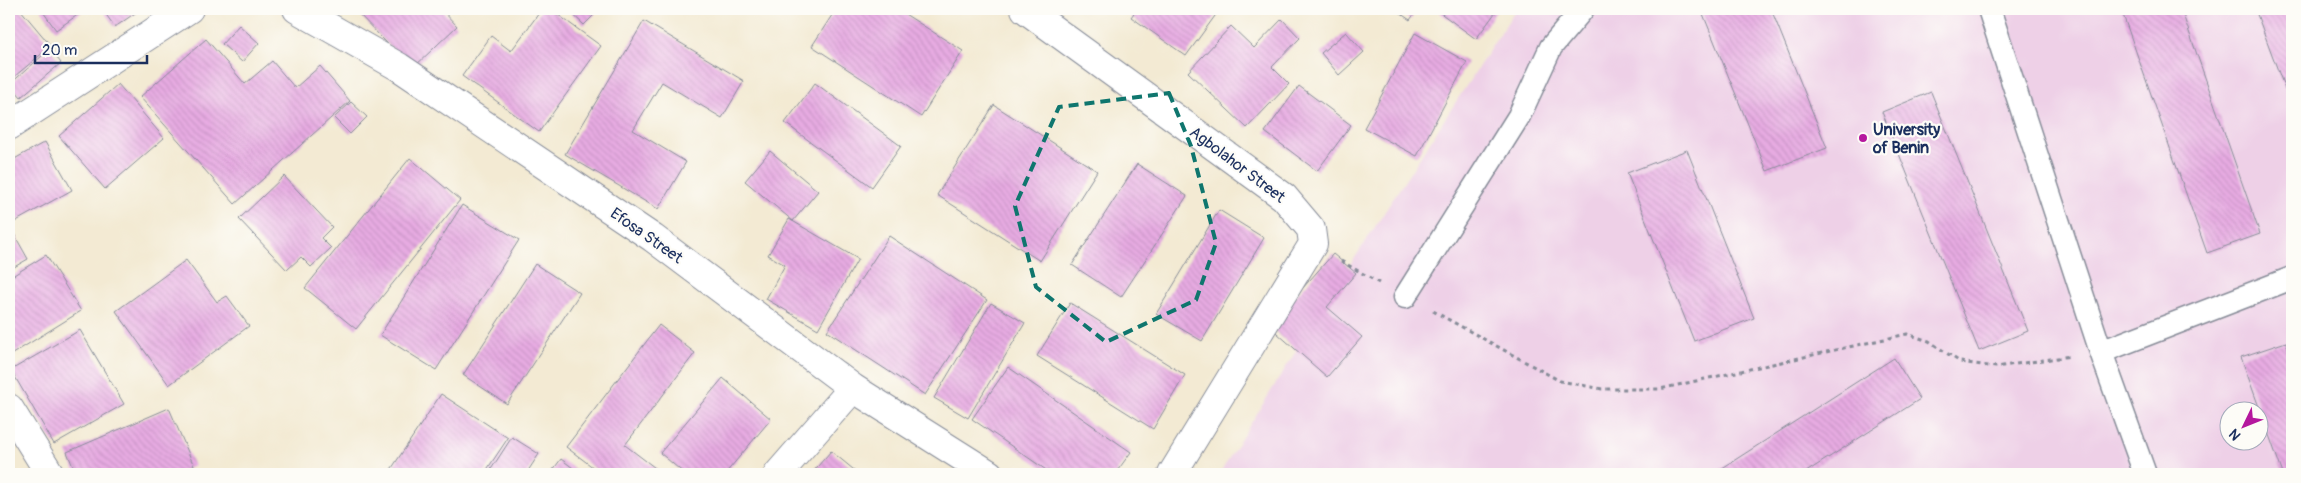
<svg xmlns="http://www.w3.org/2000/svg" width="2301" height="483" font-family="Pangolin,sans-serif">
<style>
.built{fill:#eed0e7;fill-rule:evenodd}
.building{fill:url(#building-back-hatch)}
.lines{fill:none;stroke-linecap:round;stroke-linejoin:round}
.service-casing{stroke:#878c98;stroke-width:25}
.minor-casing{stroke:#878c98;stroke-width:30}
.path{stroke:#878c98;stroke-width:3;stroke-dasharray:4 4;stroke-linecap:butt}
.service{stroke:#fff;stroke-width:22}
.minor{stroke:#fff;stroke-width:28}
.marked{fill:none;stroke:#0f766e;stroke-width:4;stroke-dasharray:10 6;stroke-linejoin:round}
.poi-dot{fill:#b5179e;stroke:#fdfcf7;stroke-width:2}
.labels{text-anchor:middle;stroke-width:4.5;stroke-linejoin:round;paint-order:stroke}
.poi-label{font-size:16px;font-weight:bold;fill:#1b2f5e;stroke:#fdfcf7;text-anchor:start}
.street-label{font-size:16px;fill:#1b2f5e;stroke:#fdfcf7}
</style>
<defs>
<pattern id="building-back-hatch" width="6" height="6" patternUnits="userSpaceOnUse" patternTransform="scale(1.25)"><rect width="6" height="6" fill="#e7abe2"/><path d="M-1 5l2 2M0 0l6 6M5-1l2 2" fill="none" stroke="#c693c4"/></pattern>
</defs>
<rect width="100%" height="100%" fill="#fdfcf7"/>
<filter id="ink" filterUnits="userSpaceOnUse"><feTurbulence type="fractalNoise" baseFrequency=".02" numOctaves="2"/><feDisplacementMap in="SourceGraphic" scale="10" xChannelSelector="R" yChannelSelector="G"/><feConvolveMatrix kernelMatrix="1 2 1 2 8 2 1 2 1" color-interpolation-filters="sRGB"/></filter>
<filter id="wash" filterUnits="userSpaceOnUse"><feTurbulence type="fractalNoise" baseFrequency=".0096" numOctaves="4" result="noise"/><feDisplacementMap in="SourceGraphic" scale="20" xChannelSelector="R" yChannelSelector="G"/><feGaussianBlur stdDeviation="1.12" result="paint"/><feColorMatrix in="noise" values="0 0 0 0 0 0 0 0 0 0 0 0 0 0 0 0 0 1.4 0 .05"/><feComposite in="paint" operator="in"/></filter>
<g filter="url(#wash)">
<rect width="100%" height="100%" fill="#f3ead3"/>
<path class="built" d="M1516,9h776v465h-1073l130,-207zM2228,410h30v30h-30z"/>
<g id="blocks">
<path class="building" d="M9,9h11l31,37 -42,35z
M41,9h45l-30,21z
M102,9h39l-26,18z
M354,9h87l16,17 -45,43z
M542,9h8l51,37 -62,86 -77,-56 29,-40 20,15z
M567,9h24l5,4 -12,12z
M836,9h61l66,42 -42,66 -109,-71z
M1137,9h83l-34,47 -55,-39z
M1394,9h24l-8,11z
M1435,9h63l-22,30z
M1701,9h70l56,139 -60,23z
M2121,9h60l79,225 -53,19z
M2255,9h37v99z
M1282,19l18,19 -28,29 17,17 -42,44 -59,-56 43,-46 23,22z
M644,21l100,60 -22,37 -60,-36 -29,48 53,32 -28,47 -93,-55z
M239,25l20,18 -17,19 -20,-18z
M1346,32l18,20 -25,23 -18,-22z
M1415,33l52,29 -50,94 -53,-28z
M206,39l39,45 27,-23 23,27 25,-22 30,35 -115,103 -95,-107z
M50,49l11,14 -40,34 -11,-13z
M815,83l86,63 -29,41 -87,-64z
M118,84l46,54 -59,51 -46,-53z
M1299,86l52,39 -34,46 -52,-39z
M1931,92l97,239 -49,20 -97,-239z
M351,102l16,15 -17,17 -16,-16z
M994,105l103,66 -57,90 -103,-66z
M45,142l27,48 -63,35 19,34 -19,11v-108z
M1687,150l67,168 -60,23 -67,-168z
M770,151l48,40 -25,30 -48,-40z
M410,158l50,42 -104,129 -51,-41z
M1137,164l50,32 -66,101 -49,-32z
M284,176l48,51 -11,11 10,10 -20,19 -10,-10 -14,13 -48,-51z
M462,205l57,35 -83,130 -56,-35z
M1219,210l45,28 -62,103 -46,-27z
M789,219l69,40 -40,70 -52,-30 19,-34 -17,-10z
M889,236l98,64 -62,95 -98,-64z
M1333,254l23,19 -29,34 35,30 -35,40 -58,-51z
M46,255l35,56 -72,45v-78z
M186,260l31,42 10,-6 22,30 -80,59 -53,-74z
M535,264l45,29 -73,111 -44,-29z
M991,303l34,20 -57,95 -34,-20z
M1070,303l115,72 -32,54 -116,-73z
M659,325l36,28 -70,92 38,29h-61l-36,-27z
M80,330l44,74 -70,40 -43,-74z
M2286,342l6,19v113h-9l-42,-117z
M1894,358l26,41 -117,75h-90z
M1008,367l123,85 -16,22h-63l-80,-55z
M723,378l48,41 -46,55h-40l-25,-21z
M441,394l67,44 -24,36h-96z
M169,408l25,58 -18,8h-100l-9,-22z
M512,437l27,17 -13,20h-38z
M831,451l28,23h-48z
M561,459l20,15h-31z"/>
</g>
</g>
<g filter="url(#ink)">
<use href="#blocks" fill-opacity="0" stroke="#878c98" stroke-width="1"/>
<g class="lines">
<defs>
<path id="service" d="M1989,9l112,343 44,122
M1405,297l114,-181 32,-69 32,-38
M2101,352l191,-74"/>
<path id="minor" d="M297,9l102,58 254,171 200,150 136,86
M1025,9l259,188 27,32 2,15 -141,230
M9,126l180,-117
M9,408l41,66
M778,474l75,-86"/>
</defs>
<use href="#service" class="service-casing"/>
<use href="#minor" class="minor-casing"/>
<path class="path" d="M1341,261l38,22
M1433,311l127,70 42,8h58l247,-55 22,7 31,21 36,5 75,-11"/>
<use href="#service" class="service"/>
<use href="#minor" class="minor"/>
</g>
</g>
<path class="marked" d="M1169,93l22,53 25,97 -20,57 -90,42 -70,-55 -21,-81 44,-99z"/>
<circle class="poi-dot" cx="1863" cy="138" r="5"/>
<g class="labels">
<g class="poi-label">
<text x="1873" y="135">University<tspan x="1873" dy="18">of Benin</tspan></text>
</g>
<g class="street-label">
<text transform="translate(1238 164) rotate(37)" y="6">Agbolahor Street</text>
<text transform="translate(647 235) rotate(35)" y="6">Efosa Street</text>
</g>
</g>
<rect width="2301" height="483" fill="none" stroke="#fdfcf7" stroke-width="30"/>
<g transform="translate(2244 426) rotate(227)"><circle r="24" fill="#fdfcf7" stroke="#a3aaba"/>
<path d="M0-4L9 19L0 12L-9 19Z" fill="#b5179e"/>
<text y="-8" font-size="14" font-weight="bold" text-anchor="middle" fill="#1b2f5e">N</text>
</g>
<path d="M35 55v8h112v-8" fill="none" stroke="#1b2f5e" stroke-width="2.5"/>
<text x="42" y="55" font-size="15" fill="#1b2f5e" stroke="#fdfcf7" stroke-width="4" paint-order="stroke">20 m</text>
</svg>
